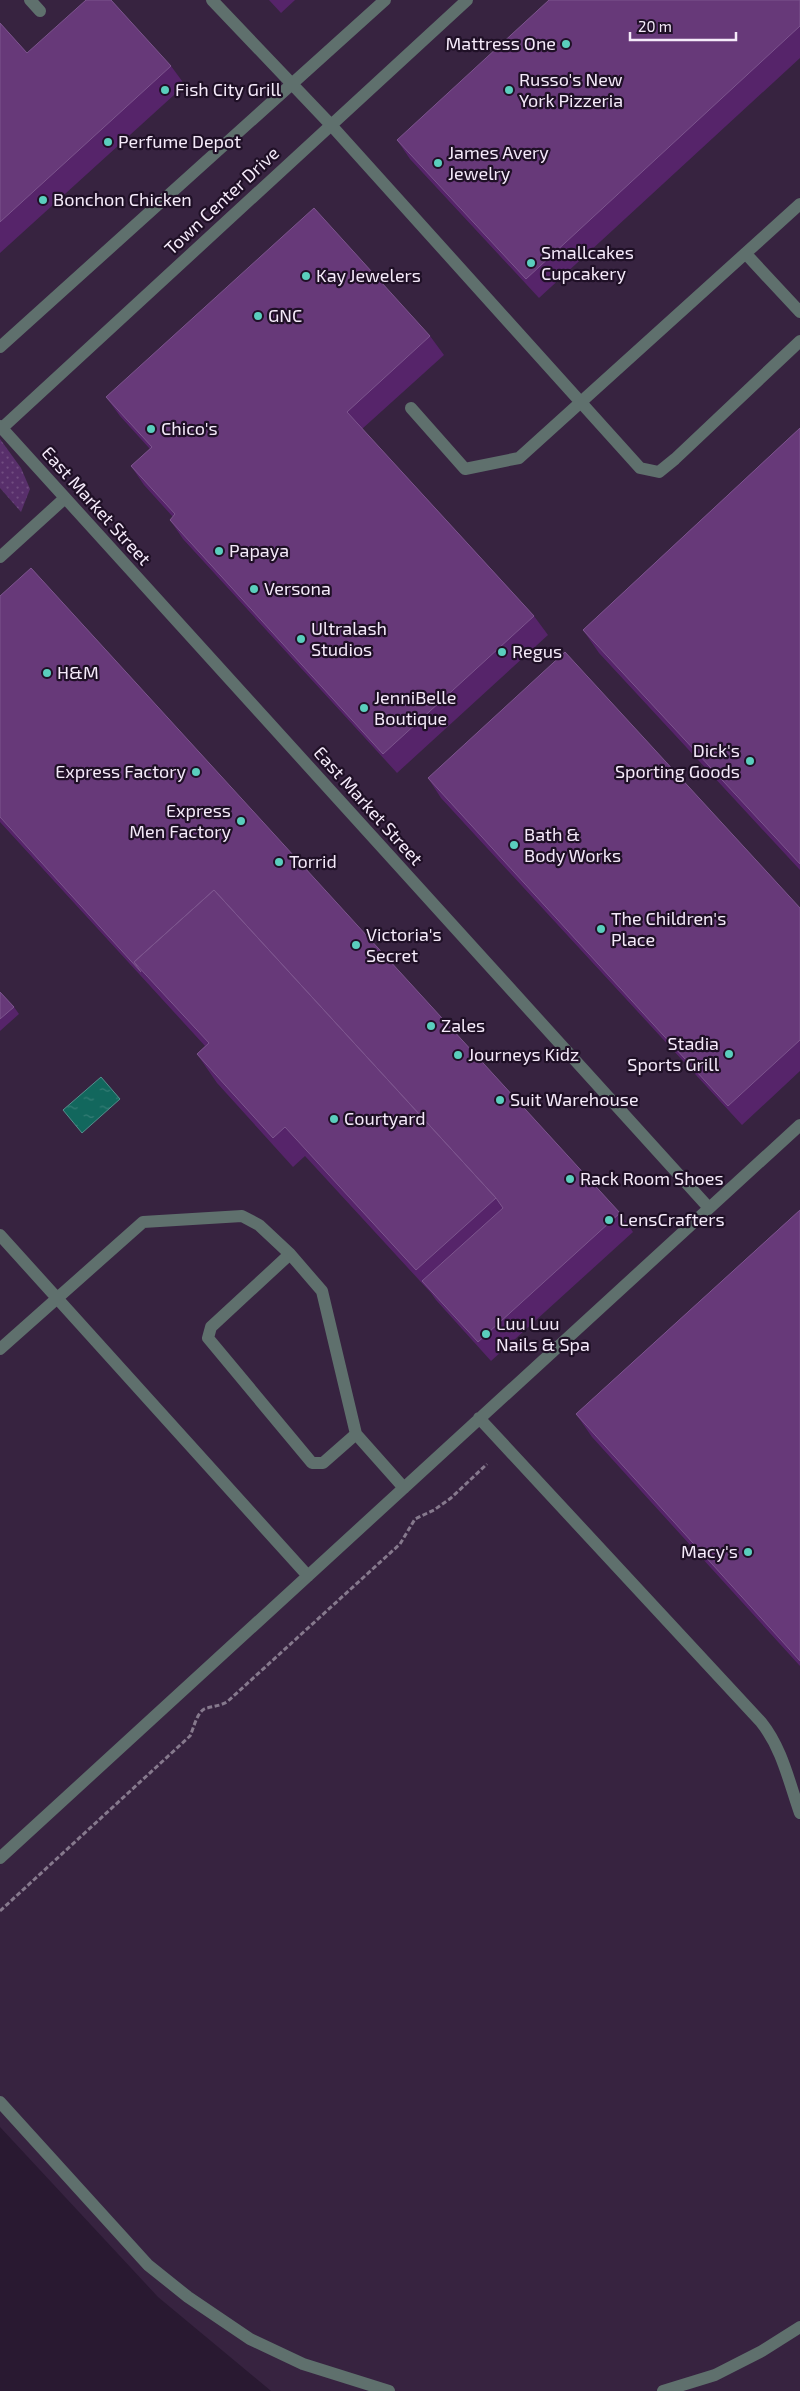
<svg xmlns="http://www.w3.org/2000/svg" width="800" height="2391" font-family="'Exo 2',sans-serif">
<style>
.built{fill:#372340}
.grass{fill:url(#grass-dots)}
.water{fill:url(#water-ripples);stroke:#568e8c}
.lines{fill:none;stroke-linecap:round;stroke-linejoin:round}
.path{stroke:#86798d;stroke-width:3;stroke-dasharray:5 2.5;stroke-linecap:butt}
.minor{stroke:#5f706d;stroke-width:12}
.wall{fill:#56246a}
.building{fill:#673979;stroke:#7d558e}
.poi-dot{fill:#5acebd;stroke:#1f1026;stroke-width:2}
.labels{text-anchor:middle;stroke-width:4.5;stroke-linejoin:round;paint-order:stroke}
.poi-label{font-size:18px;fill:#f5eafa;stroke:#1f1026;text-anchor:start}
.street-label{font-size:18px;fill:#f5eafa;stroke:#1f1026}
</style>
<defs>
<pattern id="grass-dots" width="8" height="8" patternUnits="userSpaceOnUse" patternTransform="scale(1.25)"><rect width="8" height="8" fill="#582f6b"/><path d="M2 2h.1M6 6h.1" fill="none" stroke="#714d81" stroke-width="1.8" stroke-linecap="round"/></pattern>
<pattern id="water-ripples" width="26" height="14" patternUnits="userSpaceOnUse" patternTransform="scale(1.25)"><rect width="26" height="14" fill="#12675d"/><path d="M2 4q2-2 4 0t4 0M15 11q2-2 4 0t4 0" fill="none" stroke="#357d75"/></pattern>
</defs>
<rect width="100%" height="100%" fill="#291931"/>
<path class="built" d="M0,0h800v2391h-529l-113,-94 -158,-170z"/>
<path class="grass" d="M0,439l21,29 9,21 -9,23 -21,-24z"/>
<path class="water" d="M101,1077l19,22 -38,34 -19,-23z"/>
<g class="lines">
<path class="path" d="M0,1911l190,-175c4,-8 7,-26 17,-28 8,-2 12,-2 20,-6l173,-158 15,-25 19,-9 17,-12 36,-34"/>
<path class="minor" d="M30,0l10,11
M212,0l119,125 309,343 19,4 16,-13 125,-118
M746,254l54,58
M0,347l385,-347
M411,408l54,61 54,-11 281,-254
M0,426l709,782
M2,428l465,-428
M0,557l65,-59
M0,1235l308,341
M290,1254l-79,73 -3,11 104,125h11l33,-29
M0,1349l143,-127 99,-6 17,9 31,29 32,37 34,143 48,54
M479,1418l282,304c21,26 28,60 39,91
M0,1858l800,-733
M0,2102l148,163 40,32 62,42 53,25 86,27
M663,2391l52,-16 47,-24 38,-24"/>
</g>
<path class="wall" d="M269,0h26l-14,13z
M800,0v58l-261,240 -129,-139 -13,-19z
M0,23l27,30 144,13 14,19 -185,168z
M430,336l14,19 -82,74 172,187 14,19 -151,138 -214,-234 -13,-19 3,-3 -29,-32 -13,-19 19,-17 -30,-33 -14,-19z
M800,428v442l-201,-217 -16,-23z
M0,596l620,617 13,19 -142,129 -55,-61 -5,-7 -126,-137 -12,11 -76,-84 -20,-29 8,-8 -205,-224z
M428,778l372,130v163l-58,54 -301,-327z
M0,992l14,15 5,7 -19,17z
M800,1210v456l-208,-229 -16,-23z"/>
<path class="building" d="M86,0h25l60,66 -171,156v-199l27,30z
M549,0h251v26l-274,253 -129,-139z
M314,208l116,128 -83,76 187,204 -151,138 -213,-234 5,-6 -44,-48 21,-19 -46,-50z
M800,428v436l-217,-234z
M31,568l589,645 -142,129 -56,-61 81,-73 -7,-10 -282,-308 -80,72 7,10 -141,-155v-221z
M565,652l235,256v132l-72,66 -300,-328z
M214,890l282,308 -80,72 -131,-143 -12,11 -76,-84 12,-11 -75,-81z
M0,992l14,15 -14,12z
M800,1210v451l-224,-247z"/>
<g class="poi-dot">
<circle cx="566" cy="44" r="5"/>
<circle cx="165" cy="90" r="5"/>
<circle cx="509" cy="90" r="5"/>
<circle cx="108" cy="142" r="5"/>
<circle cx="438" cy="163" r="5"/>
<circle cx="43" cy="200" r="5"/>
<circle cx="531" cy="263" r="5"/>
<circle cx="306" cy="276" r="5"/>
<circle cx="258" cy="316" r="5"/>
<circle cx="151" cy="429" r="5"/>
<circle cx="219" cy="551" r="5"/>
<circle cx="254" cy="589" r="5"/>
<circle cx="301" cy="639" r="5"/>
<circle cx="502" cy="652" r="5"/>
<circle cx="47" cy="673" r="5"/>
<circle cx="364" cy="708" r="5"/>
<circle cx="750" cy="761" r="5"/>
<circle cx="196" cy="772" r="5"/>
<circle cx="241" cy="821" r="5"/>
<circle cx="514" cy="845" r="5"/>
<circle cx="279" cy="862" r="5"/>
<circle cx="601" cy="929" r="5"/>
<circle cx="356" cy="945" r="5"/>
<circle cx="431" cy="1026" r="5"/>
<circle cx="729" cy="1054" r="5"/>
<circle cx="458" cy="1055" r="5"/>
<circle cx="500" cy="1100" r="5"/>
<circle cx="334" cy="1119" r="5"/>
<circle cx="570" cy="1179" r="5"/>
<circle cx="609" cy="1220" r="5"/>
<circle cx="486" cy="1334" r="5"/>
<circle cx="748" cy="1552" r="5"/>
</g>
<g class="labels">
<g class="poi-label">
<text x="556" y="50" text-anchor="end">Mattress One</text>
<text x="519" y="86">Russo's New<tspan x="519" dy="21">York Pizzeria</tspan></text>
<text x="175" y="96">Fish City Grill</text>
<text x="118" y="148">Perfume Depot</text>
<text x="448" y="159">James Avery<tspan x="448" dy="21">Jewelry</tspan></text>
<text x="53" y="206">Bonchon Chicken</text>
<text x="541" y="259">Smallcakes<tspan x="541" dy="21">Cupcakery</tspan></text>
<text x="316" y="282">Kay Jewelers</text>
<text x="268" y="322">GNC</text>
<text x="161" y="435">Chico's</text>
<text x="229" y="557">Papaya</text>
<text x="264" y="595">Versona</text>
<text x="311" y="635">Ultralash<tspan x="311" dy="21">Studios</tspan></text>
<text x="512" y="658">Regus</text>
<text x="57" y="679">H&amp;M</text>
<text x="374" y="704">JenniBelle<tspan x="374" dy="21">Boutique</tspan></text>
<text x="740" y="757" text-anchor="end">Dick's<tspan x="740" dy="21">Sporting Goods</tspan></text>
<text x="186" y="778" text-anchor="end">Express Factory</text>
<text x="231" y="817" text-anchor="end">Express<tspan x="231" dy="21">Men Factory</tspan></text>
<text x="524" y="841">Bath &amp;<tspan x="524" dy="21">Body Works</tspan></text>
<text x="289" y="868">Torrid</text>
<text x="611" y="925">The Children's<tspan x="611" dy="21">Place</tspan></text>
<text x="366" y="941">Victoria's<tspan x="366" dy="21">Secret</tspan></text>
<text x="441" y="1032">Zales</text>
<text x="719" y="1050" text-anchor="end">Stadia<tspan x="719" dy="21">Sports Grill</tspan></text>
<text x="468" y="1061">Journeys Kidz</text>
<text x="510" y="1106">Suit Warehouse</text>
<text x="344" y="1125">Courtyard</text>
<text x="580" y="1185">Rack Room Shoes</text>
<text x="619" y="1226">LensCrafters</text>
<text x="496" y="1330">Luu Luu<tspan x="496" dy="21">Nails &amp; Spa</tspan></text>
<text x="738" y="1558" text-anchor="end">Macy's</text>
</g>
<g class="street-label">
<text transform="translate(222 201) rotate(-43)" y="6">Town Center Drive</text>
<text transform="translate(96 506) rotate(48)" y="6">East Market Street</text>
<text transform="translate(368 806) rotate(48)" y="6">East Market Street</text>
</g>
</g>
<path d="M630 32v8h106v-8" fill="none" stroke="#f5eafa" stroke-width="2.5"/>
<text x="638" y="32" font-size="15" fill="#f5eafa" stroke="#1f1026" stroke-width="4" paint-order="stroke">20 m</text>
</svg>
